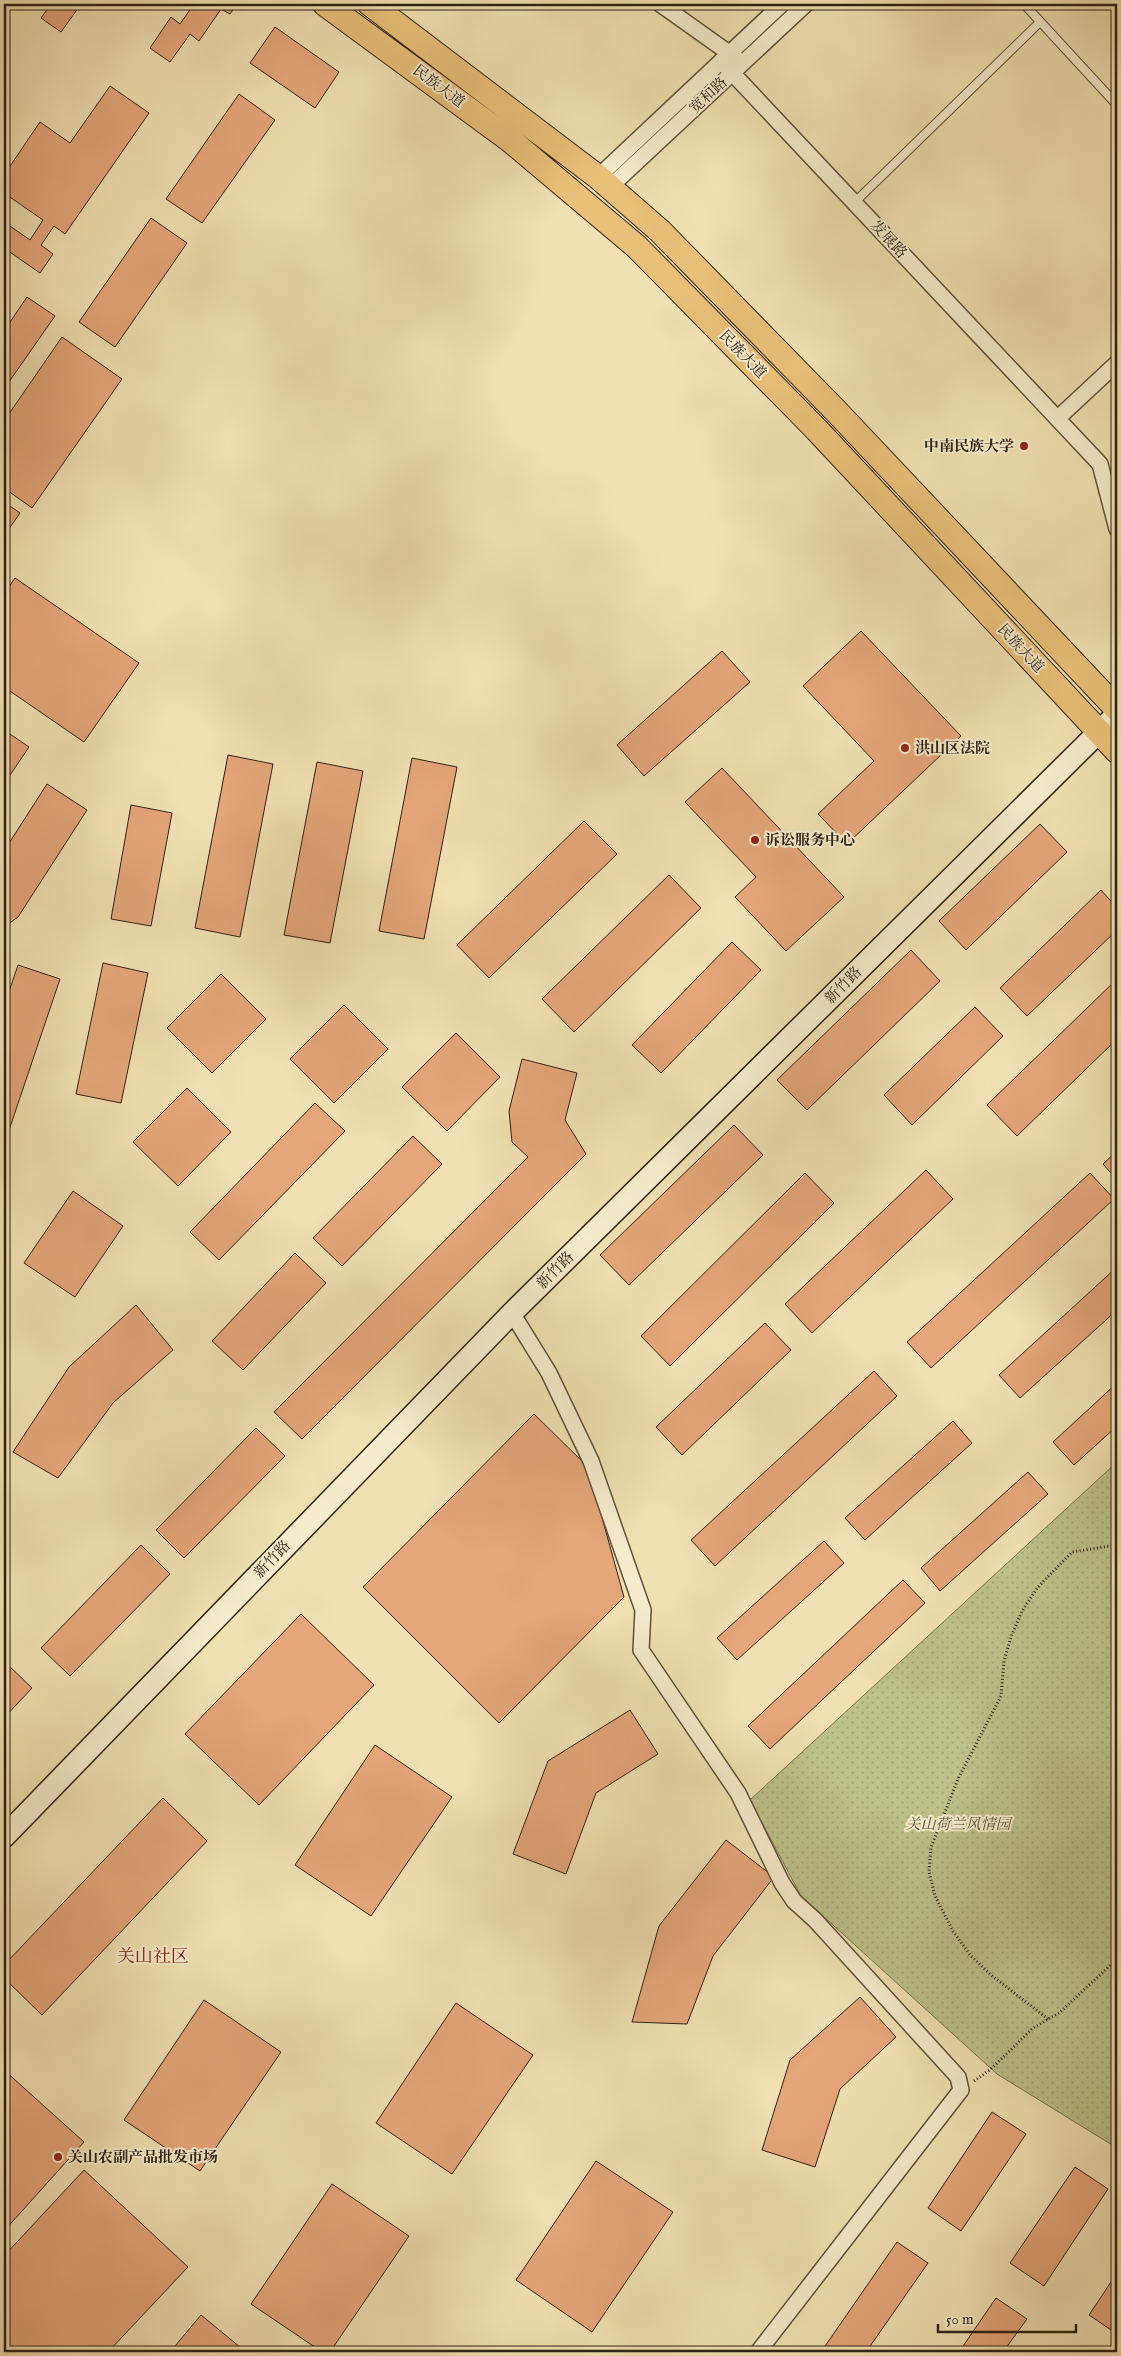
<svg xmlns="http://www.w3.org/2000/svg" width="1121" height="2356" font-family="'IM FELL English','Noto Serif SC',serif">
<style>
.park{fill:url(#park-dots);stroke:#767250}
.building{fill:#e5a679;stroke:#2f2116}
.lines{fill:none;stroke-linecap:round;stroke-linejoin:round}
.lane-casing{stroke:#60513d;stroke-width:10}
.street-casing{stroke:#60513d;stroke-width:18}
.secondary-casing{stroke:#2f2116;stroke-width:24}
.primary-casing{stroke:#2f2116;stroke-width:26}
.path{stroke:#2f2116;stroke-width:3;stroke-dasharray:1 2.5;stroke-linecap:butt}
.lane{stroke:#f6eccd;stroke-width:8}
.street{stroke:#f6eccd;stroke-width:15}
.secondary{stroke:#f6eccd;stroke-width:21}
.primary{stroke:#e8c079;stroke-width:24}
.poi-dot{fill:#8f2418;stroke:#f6eccd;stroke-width:2}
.labels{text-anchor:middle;stroke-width:4;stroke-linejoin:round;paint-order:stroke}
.street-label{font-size:15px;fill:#2f2116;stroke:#f6eccd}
.poi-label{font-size:15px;font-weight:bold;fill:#2f2116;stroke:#f6eccd;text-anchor:start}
.park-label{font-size:15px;font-style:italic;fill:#595139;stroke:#f6eccd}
.quarter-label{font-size:18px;fill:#7a1f14;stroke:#f6eccd}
</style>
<defs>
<pattern id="park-dots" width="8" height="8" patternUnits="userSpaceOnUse" patternTransform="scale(1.25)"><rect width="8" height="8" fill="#bcc28a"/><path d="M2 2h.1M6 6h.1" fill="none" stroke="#a2a676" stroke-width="1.8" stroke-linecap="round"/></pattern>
</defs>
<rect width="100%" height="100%" fill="#f1e1b2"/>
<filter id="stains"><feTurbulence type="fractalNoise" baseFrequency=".004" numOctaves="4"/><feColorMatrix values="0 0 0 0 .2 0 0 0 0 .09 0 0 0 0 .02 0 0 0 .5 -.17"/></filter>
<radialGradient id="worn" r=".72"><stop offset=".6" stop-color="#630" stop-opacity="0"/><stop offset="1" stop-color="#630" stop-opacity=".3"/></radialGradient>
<path class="park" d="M1117,1462v686l-120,-74 -196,-178 -51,-96z"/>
<path class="building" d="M51,4h44l-5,6 -9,-6 -20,28 -20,-14z
M194,4h43l-7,10 -9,-5 -22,32 -9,-7 -20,28 -20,-14 21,-31 9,7z
M275,27l64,45 -24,36 -65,-45z
M110,86l39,27 -84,121 -11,-8 -13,19 12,9 -13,19 -36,-25v-26l26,18 13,-20 -39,-27v-18l36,-53 30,21z
M239,94l36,26 -73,103 -36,-24z
M151,218l36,25 -72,104 -36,-25z
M27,297l28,19 -51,73v-58z
M62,337l60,42 -90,129 -28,-20v-67z
M4,502l16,11 -16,23z
M15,578l124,85 -55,79 -80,-55v-93z
M861,631l100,105 -114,108 -29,-30 56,-53 -71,-75z
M722,651l28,31 -106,94 -27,-31z
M4,730l25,17 -25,37z
M228,755l45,9 -33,173 -45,-9z
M412,758l45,9 -33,172 -45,-8z
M317,762l46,9 -33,172 -46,-8z
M722,768l122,129 -58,54 -51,-54 21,-20 -71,-75z
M47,784l40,26 -69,107 -14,10v-76z
M131,805l41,8 -21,113 -40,-7z
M584,821l33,33 -128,124 -32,-33z
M1040,824l27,28 -101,98 -27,-29z
M669,875l32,33 -127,124 -32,-33z
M1101,890l16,18v22l-90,86 -27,-28z
M732,942l29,28 -100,103 -29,-28z
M911,950l29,31 -133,129 -30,-30z
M103,963l45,10 -27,130 -45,-9z
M18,965l42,14 -56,166v-139z
M221,974l45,45 -54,54 -45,-45z
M1117,979v60l-100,97 -30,-31z
M344,1005l44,44 -54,54 -44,-44z
M975,1007l28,29 -91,89 -28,-30z
M456,1033l44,44 -53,54 -45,-44z
M522,1059l55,14 -12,47 21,34 -284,285 -28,-27 254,-255 -16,-15 -3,-31z
M187,1088l44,44 -53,54 -45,-44z
M315,1103l30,28 -126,129 -29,-28z
M734,1125l29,30 -134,130 -29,-30z
M413,1136l29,28 -100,102 -29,-28z
M1117,1151v29l-14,-16z
M926,1170l27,29 -141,134 -27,-29z
M805,1173l29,30 -164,163 -29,-30z
M1090,1173l24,26 -183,169 -24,-26z
M73,1191l50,35 -48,71 -51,-34z
M295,1253l31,30 -83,87 -31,-29z
M1117,1267v43l-97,88 -21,-23z
M136,1305l37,45 -60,53 -55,75 -45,-26 56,-85z
M765,1323l26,27 -109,105 -26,-28z
M874,1371l23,25 -182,170 -24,-26z
M1117,1383v43l-43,39 -21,-23z
M534,1414l54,53 36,130 -125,126 -136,-136z
M953,1421l19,22 -107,97 -20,-22z
M256,1428l29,28 -101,102 -28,-28z
M1028,1472l20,22 -108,97 -19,-23z
M824,1541l20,22 -107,97 -20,-22z
M141,1545l29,29 -100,102 -29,-28z
M903,1580l22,23 -155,146 -22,-23z
M301,1614l73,71 -115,120 -74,-71z
M4,1661l28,27 -28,30z
M630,1710l28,44 -62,39 -30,81 -53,-20 35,-93z
M375,1745l77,52 -81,119 -76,-51z
M163,1798l44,43 -165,174 -38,-37v-13z
M726,1840l48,37 -61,79 -26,68 -55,-2 27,-96z
M860,1997l36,40 -56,52 -25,78 -53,-17 28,-90z
M204,2000l77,52 -81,119 -76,-51z
M456,2003l77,52 -81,119 -76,-51z
M4,2070l80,72 -80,89z
M992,2112l34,22 -65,97 -33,-23z
M596,2161l77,51 -81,120 -76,-52z
M1075,2167l33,22 -64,97 -34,-23z
M84,2170l104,97 -80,85h-104v-96z
M332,2184l77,52 -79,116h-8l-71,-48z
M897,2242l31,21 -62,89h-45z
M1117,2273v61l-28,-19z
M996,2298l31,21 -24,33h-44z
M201,2315l45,37h-76z"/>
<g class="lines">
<defs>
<path id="lane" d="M1024,4l93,101
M855,202l185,-180"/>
<path id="street" d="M660,4l76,54
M721,61l379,403 17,65
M598,177l184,-173
M610,187l196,-183
M1058,418l59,-55
M512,1313l37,60 42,88 52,149 -2,40 97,143 44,90 12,18 21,19 143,157 3,13 -203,262"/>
<path id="secondary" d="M4,1837l508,-524 605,-599"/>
<path id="primary" d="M325,4l185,136 127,107 180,183 300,321
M370,4l228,173 62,54 176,180 281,298"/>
</defs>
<use href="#lane" class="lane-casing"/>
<use href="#street" class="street-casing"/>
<use href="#secondary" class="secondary-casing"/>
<use href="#primary" class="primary-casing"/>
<path class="path" d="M1048,2019l-57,-44 -21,-20 -17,-24 -18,-35 -6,-24 2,-25 27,-68 43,-83 3,-35 7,-24 11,-26 16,-24 34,-35 45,-7
M974,2081l17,-12 42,-41 26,-15 58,-54"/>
<use href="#lane" class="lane"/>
<use href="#street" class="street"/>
<use href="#secondary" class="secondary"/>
<use href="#primary" class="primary"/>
</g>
<g class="poi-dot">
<circle cx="1024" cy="446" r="5"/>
<circle cx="905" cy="748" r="5"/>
<circle cx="755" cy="840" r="5"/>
<circle cx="58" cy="2157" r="5"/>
</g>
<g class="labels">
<g class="street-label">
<text transform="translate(439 86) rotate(37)" y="5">民族大道</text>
<text transform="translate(708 95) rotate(-43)" y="5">宽和路</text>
<text transform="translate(889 239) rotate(47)" y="5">发展路</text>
<text transform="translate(743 354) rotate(46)" y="5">民族大道</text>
<text transform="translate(1021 648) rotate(47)" y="5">民族大道</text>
<text transform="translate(843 985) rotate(-45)" y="5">新竹路</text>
<text transform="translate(555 1270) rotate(-45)" y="5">新竹路</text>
<text transform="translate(272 1559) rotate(-46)" y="5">新竹路</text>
</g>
<g class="poi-label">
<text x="1014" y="451" text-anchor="end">中南民族大学</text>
<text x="915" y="753">洪山区法院</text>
<text x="765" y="845">诉讼服务中心</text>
<text x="68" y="2162">关山农副产品批发市场</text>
</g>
<g class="park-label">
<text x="958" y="1829">关山荷兰风情园</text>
</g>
<g class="quarter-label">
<text x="153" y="1962">关山社区</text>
</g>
</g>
<rect width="1121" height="2356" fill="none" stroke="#f1e1b2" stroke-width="20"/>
<rect x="5" y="5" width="1111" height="2346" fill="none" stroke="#2f2116" stroke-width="2.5"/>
<rect x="10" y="10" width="1101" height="2336" fill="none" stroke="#2f2116"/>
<path d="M938 2324v8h138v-8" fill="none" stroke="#2f2116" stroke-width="2.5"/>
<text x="946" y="2324" font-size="15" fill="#2f2116" stroke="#f6eccd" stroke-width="4" paint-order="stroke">50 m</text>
<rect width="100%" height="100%" filter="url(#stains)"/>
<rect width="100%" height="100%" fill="url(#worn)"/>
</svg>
